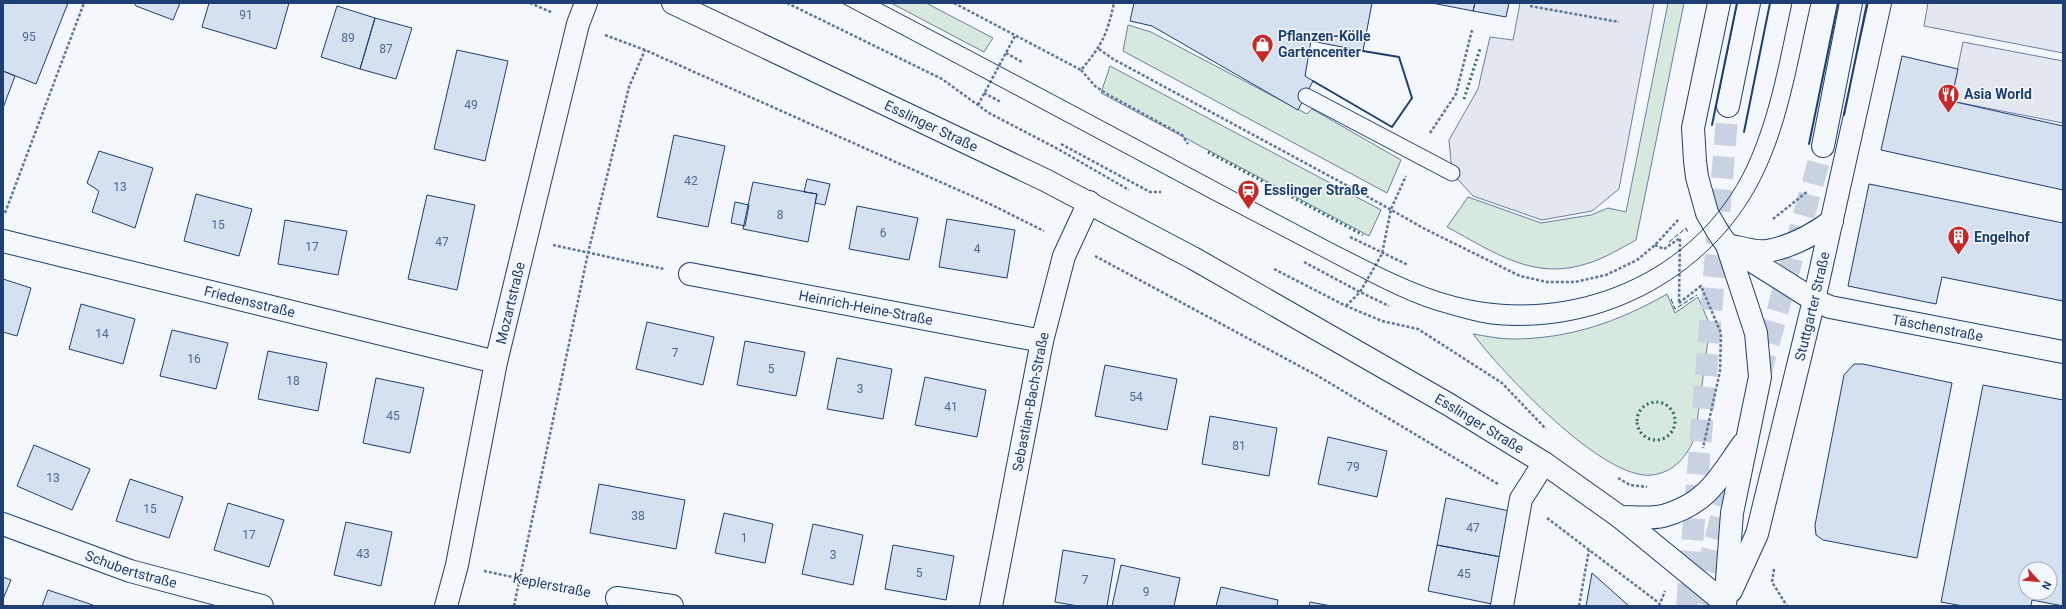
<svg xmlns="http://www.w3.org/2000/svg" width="2066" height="609" font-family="Roboto,sans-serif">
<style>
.green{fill:#d7e8df;stroke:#687fa3}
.parking{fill:#e3e8f0;stroke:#687fa3}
.building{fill:#d5e0f0;stroke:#1d3f73;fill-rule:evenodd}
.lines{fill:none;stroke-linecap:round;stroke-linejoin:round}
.secondary-tunnel{stroke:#c9d2e0;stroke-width:22;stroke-dasharray:22 11;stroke-linecap:butt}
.service-casing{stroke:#1d3f73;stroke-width:17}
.minor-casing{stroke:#1d3f73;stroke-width:24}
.secondary-casing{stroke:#1d3f73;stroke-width:24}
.path{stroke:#5e769c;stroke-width:2.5;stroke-dasharray:3 2;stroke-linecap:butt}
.service{stroke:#f4f7fb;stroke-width:15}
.minor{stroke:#f4f7fb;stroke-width:22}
.secondary{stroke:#f4f7fb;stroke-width:22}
.tram{stroke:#1d3f73;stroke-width:1}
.hedge{stroke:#2c6c60;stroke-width:3;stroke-dasharray:2 3;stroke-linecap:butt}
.fence{stroke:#1d3f73;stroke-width:1;stroke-dasharray:5 2;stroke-linecap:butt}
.wall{stroke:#1d3f73;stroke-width:2}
.labels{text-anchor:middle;stroke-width:3;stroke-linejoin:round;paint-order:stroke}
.number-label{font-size:12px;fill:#4b6792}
.poi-label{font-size:14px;font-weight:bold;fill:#1d3f73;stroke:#f4f7fb;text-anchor:start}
.street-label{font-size:14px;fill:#1d3f73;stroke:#f4f7fb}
</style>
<rect width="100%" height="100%" fill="#f4f7fb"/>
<path class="green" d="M891,3h35l67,35 -9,14z
M1668,3h16l-48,237c-15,8 -31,18 -47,23 -55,19 -95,-11 -142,-36l21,-30 73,26 50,-8 17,-7 18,4z
M1128,25l23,7 156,82 5,-5 89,51 -14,33 -264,-142z
M1110,66l271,144 -12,26 -268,-143z
M1667,294l8,19 23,-16 12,28 -15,112c-8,19 -20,35 -43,38 -49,6 -151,-104 -179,-141 13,2 26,5 39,5 57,0 106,-17 155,-45z"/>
<path class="parking" d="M1520,3h134l-35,186 -27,22 -50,9 -69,-24 -21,-23 -3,-33 29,-51 12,-52 23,3z
M1928,3h135v50l-139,-27z
M1963,42l100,19v62l-112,-22z"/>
<path class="building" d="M3,3h65l-32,81 -33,-13z
M134,3h46l-7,17 -37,-14z
M209,3h80l-13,46 -74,-22z
M1134,3h238l-9,48 -52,-10 -6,35 8,5 -15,29 -146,-84 -22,-5z
M1432,3h43l-2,8z
M1475,3h34l-3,14 -33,-6z
M337,6l38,12 -15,51 -39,-12z
M375,18l37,10 -16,51 -36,-10z
M457,50l51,11 -23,100 -51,-12z
M1902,56l56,13 -7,32 112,25v64l-182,-40z
M3,71l12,5 -12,32z
M674,135l51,11 -17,81 -51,-10z
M99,151l54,17 -18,60 -43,-16 7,-21 -12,-8z
M807,179l23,5 -5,21 -10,-2 2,-9 -13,-2z
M753,182l64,12 -9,48 -65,-13z
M1869,184l194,39v78l-121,-24 -6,27 -88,-18z
M196,194l56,15 -13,47 -55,-15z
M427,195l48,10 -18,85 -49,-11z
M735,202l14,3 -4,21 -14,-3z
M857,206l61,12 -9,42 -60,-11z
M947,219l68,11 -8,48 -68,-11z
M285,220l62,11 -9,44 -60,-11z
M3,279l28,9 -14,48 -14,-4z
M81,304l54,15 -12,45 -54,-15z
M647,322l67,15 -11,48 -67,-16z
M172,330l56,13 -12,46 -56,-13z
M745,341l60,11 -9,44 -59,-11z
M268,351l59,12 -9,48 -60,-12z
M837,358l55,11 -9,50 -56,-10z
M1854,364h9l89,19 -35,175 -94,-18 -7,-5 -1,-10 29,-150z
M1105,365l72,14 -10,51 -72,-14z
M925,377l61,13 -9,47 -62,-12z
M376,378l48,10 -14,65 -47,-10z
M1983,385l80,15v206l-31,-6 -1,6h-68l-22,-4zM2026,569h24v24h-24z
M1210,416l67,12 -8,48 -67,-12z
M1328,437l59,14 -10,46 -59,-13z
M34,445l56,24 -18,41 -55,-24z
M130,479l53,18 -14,41 -53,-17z
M599,484l86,16 -9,49 -86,-16z
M1446,498l64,13 -9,46 -64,-12z
M228,503l56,17 -15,47 -55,-17z
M724,513l49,11 -8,39 -50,-10z
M346,522l46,10 -11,54 -47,-11z
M813,524l50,11 -10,50 -51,-11z
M893,545l61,11 -8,44 -61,-11z
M1437,545l64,12 -9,47 -64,-13z
M1063,550l52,9 -8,47h-29l-23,-4z
M1121,565l59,13 -6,28h-62z
M1592,573l37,33h3h-46z
M3,577l8,3 -8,19z
M1221,587l57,13 -1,6h-61z
M48,590l45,15 -1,1h-50z
M1310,602l21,4h-22z"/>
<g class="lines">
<path class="secondary-tunnel" d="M1760,375l63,-229
M1698,603l30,-110
M1687,606l41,-500"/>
<defs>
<path id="service" d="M1306,96l146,77"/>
<g id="minor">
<path id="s1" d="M3,241l493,121"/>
<path id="s2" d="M690,274l352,67"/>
<path id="s3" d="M1814,300l16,7 233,45"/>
<path id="s4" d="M3,524l127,47 132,35"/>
<path d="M617,598l55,8"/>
<path id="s5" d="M446,606l11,-41 39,-203 82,-338 8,-21"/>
<path id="s6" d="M991,606l51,-265 22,-85 25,-54"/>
<path d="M1502,606l19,-107 23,-36"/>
</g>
<g id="secondary">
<path id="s7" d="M673,3l372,177 148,78 255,146 96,59 76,54 105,86"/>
<path d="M1719,3l-26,125 2,33 2,16 10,36 11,19 9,13 29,88 4,44 -28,136 -7,93"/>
<path d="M1728,106l21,-103"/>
<path d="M1823,146l28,-143"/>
<path d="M1727,245c12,2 29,8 40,6 24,-4 46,-16 65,-30"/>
<path d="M1733,249l81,51"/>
<path d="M1620,517c13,0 30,2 43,-1 44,-12 56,-38 80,-72"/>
<path id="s8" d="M1731,591l26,-57 57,-234 66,-297"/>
</g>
</defs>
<use href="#service" class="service-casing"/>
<use href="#minor" class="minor-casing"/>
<use href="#secondary" class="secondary-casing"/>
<path class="path" d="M530,3l23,10
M787,3l155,76 47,34 69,36 71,41
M954,3l127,67c21,-25 26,-35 33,-67
M1530,6l89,16
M605,35l40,15 347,155 52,26
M1099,49l14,10 257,139 55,31 95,47 27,6h28l31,-7 31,-15 18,-15 24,-26
M1006,53l16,9
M1081,70l14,16 12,8 75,41 6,9
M984,93l17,9
M978,105l37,-69
M1430,133l26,-39 16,-64
M1061,144l89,48h11
M5,213l79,-210
M1773,219l35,-28
M1350,237l58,28
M553,245l111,24
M1655,245l9,4 16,-11 -1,64
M1095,256l223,120 180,108
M1304,262l56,30 29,14
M1274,269l72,37 36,15 36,8 84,54 44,46
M1679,303l22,-17 20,47 -1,38 -17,77
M1346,306l14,-14 22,-38 9,-45 15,-33
M1618,478l12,7 17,2
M1547,518l112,85
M1774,569l-2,13 15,24
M484,571l105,22
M514,606l74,-353 41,-166 16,-37
M1579,606l10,-56
M1659,606l6,-15"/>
<use href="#service" class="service"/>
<use href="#minor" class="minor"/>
<use href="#secondary" class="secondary"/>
<path class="tram" d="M842,3c123,65 245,130 367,195 46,24 92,48 138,72 33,17 66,35 102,44 14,4 28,8 42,10 113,12 227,-50 274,-154 24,-52 33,-111 46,-167
M880,3c116,61 231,122 346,184 36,19 72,38 108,57 40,20 80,42 123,53 114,29 239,-23 290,-131 24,-52 33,-108 45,-163"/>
<path class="hedge" d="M1464,99l16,-50
M1208,152l155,83
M1637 421a19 19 0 1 1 38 0a19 19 0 1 1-38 0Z"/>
<path class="fence" d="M1669,242l17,-14 2,5
M1671,299l4,10 22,-14"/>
<path class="wall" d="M1313,81l79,46 20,-29 -13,-41 -36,-6
M1844,115l23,-112
M1712,125l25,-122
M1744,132l26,-129
M1809,144l29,-141"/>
</g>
<defs>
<symbol id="shop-pin" viewBox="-11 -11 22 30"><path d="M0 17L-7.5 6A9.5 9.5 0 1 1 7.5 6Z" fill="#c62828" stroke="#f4f7fb"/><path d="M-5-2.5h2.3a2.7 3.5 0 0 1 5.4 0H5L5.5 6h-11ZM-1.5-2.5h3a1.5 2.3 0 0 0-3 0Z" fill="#fff"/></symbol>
<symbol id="restaurant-pin" viewBox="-11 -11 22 30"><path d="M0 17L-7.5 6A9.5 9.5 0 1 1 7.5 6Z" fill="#c62828" stroke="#f4f7fb"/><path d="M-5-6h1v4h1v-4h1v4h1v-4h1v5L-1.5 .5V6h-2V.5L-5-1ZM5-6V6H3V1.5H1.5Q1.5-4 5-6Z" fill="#fff"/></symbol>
<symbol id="station-pin" viewBox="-11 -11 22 30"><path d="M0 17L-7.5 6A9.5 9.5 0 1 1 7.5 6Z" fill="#c62828" stroke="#f4f7fb"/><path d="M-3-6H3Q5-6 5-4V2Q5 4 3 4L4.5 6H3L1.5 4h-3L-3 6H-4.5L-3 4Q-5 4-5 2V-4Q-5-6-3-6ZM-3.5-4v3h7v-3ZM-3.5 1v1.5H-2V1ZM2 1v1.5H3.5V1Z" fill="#fff"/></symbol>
<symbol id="building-pin" viewBox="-11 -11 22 30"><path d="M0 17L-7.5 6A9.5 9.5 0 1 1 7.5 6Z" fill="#c62828" stroke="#f4f7fb"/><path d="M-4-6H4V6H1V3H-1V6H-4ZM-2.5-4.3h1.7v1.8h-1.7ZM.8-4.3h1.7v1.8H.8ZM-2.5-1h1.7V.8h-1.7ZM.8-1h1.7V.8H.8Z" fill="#fff"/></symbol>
</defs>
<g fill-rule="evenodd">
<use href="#shop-pin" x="1250" y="32" width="25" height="34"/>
<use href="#restaurant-pin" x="1936" y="82" width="25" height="34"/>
<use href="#station-pin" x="1236" y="178" width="25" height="34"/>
<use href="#building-pin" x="1946" y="224" width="25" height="34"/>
</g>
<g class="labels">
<g class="number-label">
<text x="246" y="19">91</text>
<text x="29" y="41">95</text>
<text x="348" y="42">89</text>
<text x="386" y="53">87</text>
<text x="471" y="109">49</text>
<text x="691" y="185">42</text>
<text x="120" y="191">13</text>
<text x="780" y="219">8</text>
<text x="218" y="229">15</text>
<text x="883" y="237">6</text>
<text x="442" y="246">47</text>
<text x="312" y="251">17</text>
<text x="977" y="253">4</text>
<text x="102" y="338">14</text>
<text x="675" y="357">7</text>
<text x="194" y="363">16</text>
<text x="771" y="373">5</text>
<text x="293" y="385">18</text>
<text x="860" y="393">3</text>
<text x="1136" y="401">54</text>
<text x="951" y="411">41</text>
<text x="393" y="420">45</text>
<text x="1239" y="450">81</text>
<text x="1353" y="471">79</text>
<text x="53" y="482">13</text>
<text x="150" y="513">15</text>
<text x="638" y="520">38</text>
<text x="1473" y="532">47</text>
<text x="249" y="539">17</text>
<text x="744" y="542">1</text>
<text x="363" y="558">43</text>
<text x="833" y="559">3</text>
<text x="919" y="577">5</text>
<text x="1464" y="578">45</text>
<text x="1085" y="584">7</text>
<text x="1146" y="596">9</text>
</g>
<g class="poi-label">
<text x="1278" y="41">Pflanzen-Kölle<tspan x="1278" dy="16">Gartencenter</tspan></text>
<text x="1964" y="99">Asia World</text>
<text x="1264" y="195">Esslinger Straße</text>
<text x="1974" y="242">Engelhof</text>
</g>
<g class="street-label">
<text dy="5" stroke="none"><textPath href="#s7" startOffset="286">Esslinger Straße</textPath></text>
<text dy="5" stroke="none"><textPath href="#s1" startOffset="254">Friedensstraße</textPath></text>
<text dy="5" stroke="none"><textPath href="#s5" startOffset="310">Mozartstraße</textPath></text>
<text dy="5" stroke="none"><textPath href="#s8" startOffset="297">Stuttgarter Straße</textPath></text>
<text dy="5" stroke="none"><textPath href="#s2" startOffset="179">Heinrich-Heine-Straße</textPath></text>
<text dy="5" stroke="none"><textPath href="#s3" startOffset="127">Täschenstraße</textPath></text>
<text dy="5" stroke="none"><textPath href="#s6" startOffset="208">Sebastian-Bach-Straße</textPath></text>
<text dy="5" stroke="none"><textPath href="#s7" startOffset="910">Esslinger Straße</textPath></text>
<text dy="5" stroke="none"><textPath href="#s4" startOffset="136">Schubertstraße</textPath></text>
<text transform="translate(552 585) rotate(11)" y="5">Keplerstraße</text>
</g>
</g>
<rect width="2066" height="609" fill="none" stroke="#1d3f73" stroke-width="8"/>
<g transform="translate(2038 581) rotate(117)"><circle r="19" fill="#f4f7fb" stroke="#9eadc5"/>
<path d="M0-3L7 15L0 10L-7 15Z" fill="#c62828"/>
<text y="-6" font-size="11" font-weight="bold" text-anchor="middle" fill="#1d3f73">N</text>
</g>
</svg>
